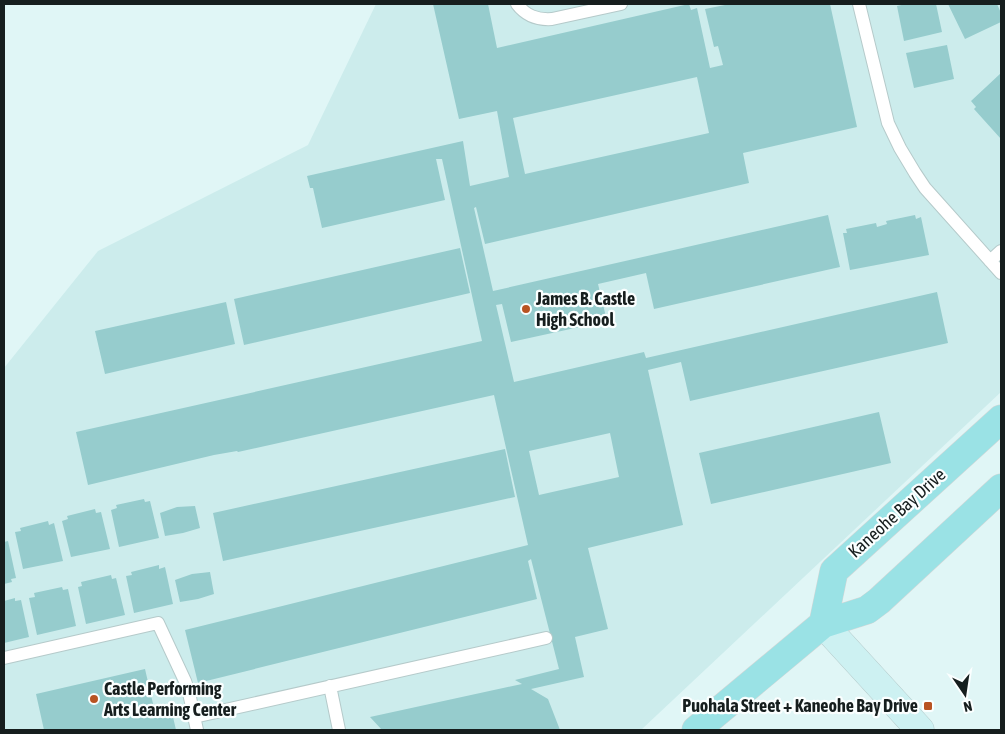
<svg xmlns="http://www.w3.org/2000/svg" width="1005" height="734" font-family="'Asap Condensed',sans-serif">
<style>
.built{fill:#ccecec}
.building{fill:#96cccd;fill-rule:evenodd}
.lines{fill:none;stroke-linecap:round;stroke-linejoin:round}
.lane-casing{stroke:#b5caca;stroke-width:14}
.secondary-casing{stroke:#b5caca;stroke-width:29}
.primary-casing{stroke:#d5d6d6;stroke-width:29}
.lane{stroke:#fff;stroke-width:12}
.secondary{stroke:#cdf1f2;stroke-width:28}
.primary{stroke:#9ae2e5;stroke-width:28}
.poi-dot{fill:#b85322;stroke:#fbffff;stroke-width:2}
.labels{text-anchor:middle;stroke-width:4.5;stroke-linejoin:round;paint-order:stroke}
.poi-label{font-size:18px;font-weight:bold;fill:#161e1e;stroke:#fbffff;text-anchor:start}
.street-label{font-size:18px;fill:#161e1e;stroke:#fbffff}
</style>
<rect width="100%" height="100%" fill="#e0f6f6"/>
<path class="built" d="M376,4h625v388l-360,338h-637v-362l94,-117 210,-106z"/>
<path class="building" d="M433,4h55l9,44 192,-44 2,6 6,-2 13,60 13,-3 -5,-19 -4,1 -9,-38 25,-5h100l27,123 -114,26 6,30 -264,61 -9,-37 -2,1 19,83 335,-76 12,52 -186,42 -8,-36 -48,11 9,37 -96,21 -9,-38 -6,1 18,77 130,-30 2,6 291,-66 11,51 -258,58 -9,-39 -33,8 35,155 -95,23 20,81 -33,8 9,40 -53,12 17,10 12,31h-178l-12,-13 152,-33 -7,-4 44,-11 -28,-110 -3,2 9,38 -339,84 -13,-53 343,-85 -34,-150 -256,57 -1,-1 -23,4 -126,30 -12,-53 406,-91 -40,-182h-6l9,41 -123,28 -9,-40h-3l-3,-12 156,-35 7,45 39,-9 -12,-66 -38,8zM697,77l12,56 -184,41 -12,-56zM610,433l9,44 -80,18 -10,-44z
M906,4h30l6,28 -38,9 -7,-35z
M948,4h49l4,9v9l-36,17z
M947,45l7,34 -40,9 -8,-35z
M1001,73v66l-27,-30 2,-2 -5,-6z
M915,215l1,4 5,-2 8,38 -79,15 -7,-37h4l-1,-4 30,-6 1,4 10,-3 -1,-3z
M460,248l10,45 -226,52 -10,-46z
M226,302l9,42 -130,30 -10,-43z
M879,412l12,51 -180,41 -12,-51z
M505,449l10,48 -292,64 -10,-48z
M144,499l1,3 5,-1 9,37 -40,9 -8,-37 6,-2 -1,-3z
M195,506l5,22 -17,5 -18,3 -5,-23 17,-6z
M95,509l1,4 5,-1 9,37 -39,8 -9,-36 6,-2 -1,-3z
M48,521l1,4 5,-2 9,38 -40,8 -8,-37 6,-1 -1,-3z
M8,541l8,37 -5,1 1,3 -8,2v-42z
M159,565v4l6,-2 8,37 -39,9 -8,-37 6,-1 -1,-3z
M210,572l4,22 -16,5 -18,3 -5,-22 17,-6z
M111,575l1,4 4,-1 9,37 -39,9 -8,-37 4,-1 -1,-4z
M62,587l1,3 5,-1 8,37 -39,9 -8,-37 6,-1 -1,-4z
M15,598v3l6,-1 8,37 -25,6v-42z
M145,669l9,39 16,-4 6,26h-132l-8,-36z"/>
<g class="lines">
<defs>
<path id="lane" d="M517,4c9,12 20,16 35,15l69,-15
M859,4l29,119 12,25 15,25 10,15 76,85
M990,261l11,-10
M4,658l154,-35 27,58 4,12 8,37
M330,686l9,44
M194,717l352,-79"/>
<path id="secondary" d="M823,624l97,106"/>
<path id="primary" d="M823,624l11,-53 167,-152
M696,730l127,-106 44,-14 12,-9 122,-113"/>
</defs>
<use href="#lane" class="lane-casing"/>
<use href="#secondary" class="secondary-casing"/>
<use href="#primary" class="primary-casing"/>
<use href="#lane" class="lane"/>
<use href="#secondary" class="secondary"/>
<use href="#primary" class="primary"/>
</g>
<g class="poi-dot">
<circle cx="526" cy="309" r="5"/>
<circle cx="94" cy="699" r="5"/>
<rect x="923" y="701" width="10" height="10" rx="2.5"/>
</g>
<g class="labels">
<g class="poi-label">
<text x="536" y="305">James B. Castle<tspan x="536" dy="21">High School</tspan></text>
<text x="104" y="695">Castle Performing<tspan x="104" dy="21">Arts Learning Center</tspan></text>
<text x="918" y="712" text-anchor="end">Puohala Street + Kaneohe Bay Drive</text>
</g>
<g class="street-label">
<text transform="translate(897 513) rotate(-42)" y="6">Kaneohe Bay Drive</text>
</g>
</g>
<rect width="1005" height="734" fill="none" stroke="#161e1e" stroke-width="10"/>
<g transform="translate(965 694) rotate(167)" stroke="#fbffff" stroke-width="4" paint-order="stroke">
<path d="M0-4L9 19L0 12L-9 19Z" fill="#161e1e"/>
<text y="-8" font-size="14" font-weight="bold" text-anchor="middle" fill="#161e1e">N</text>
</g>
</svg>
